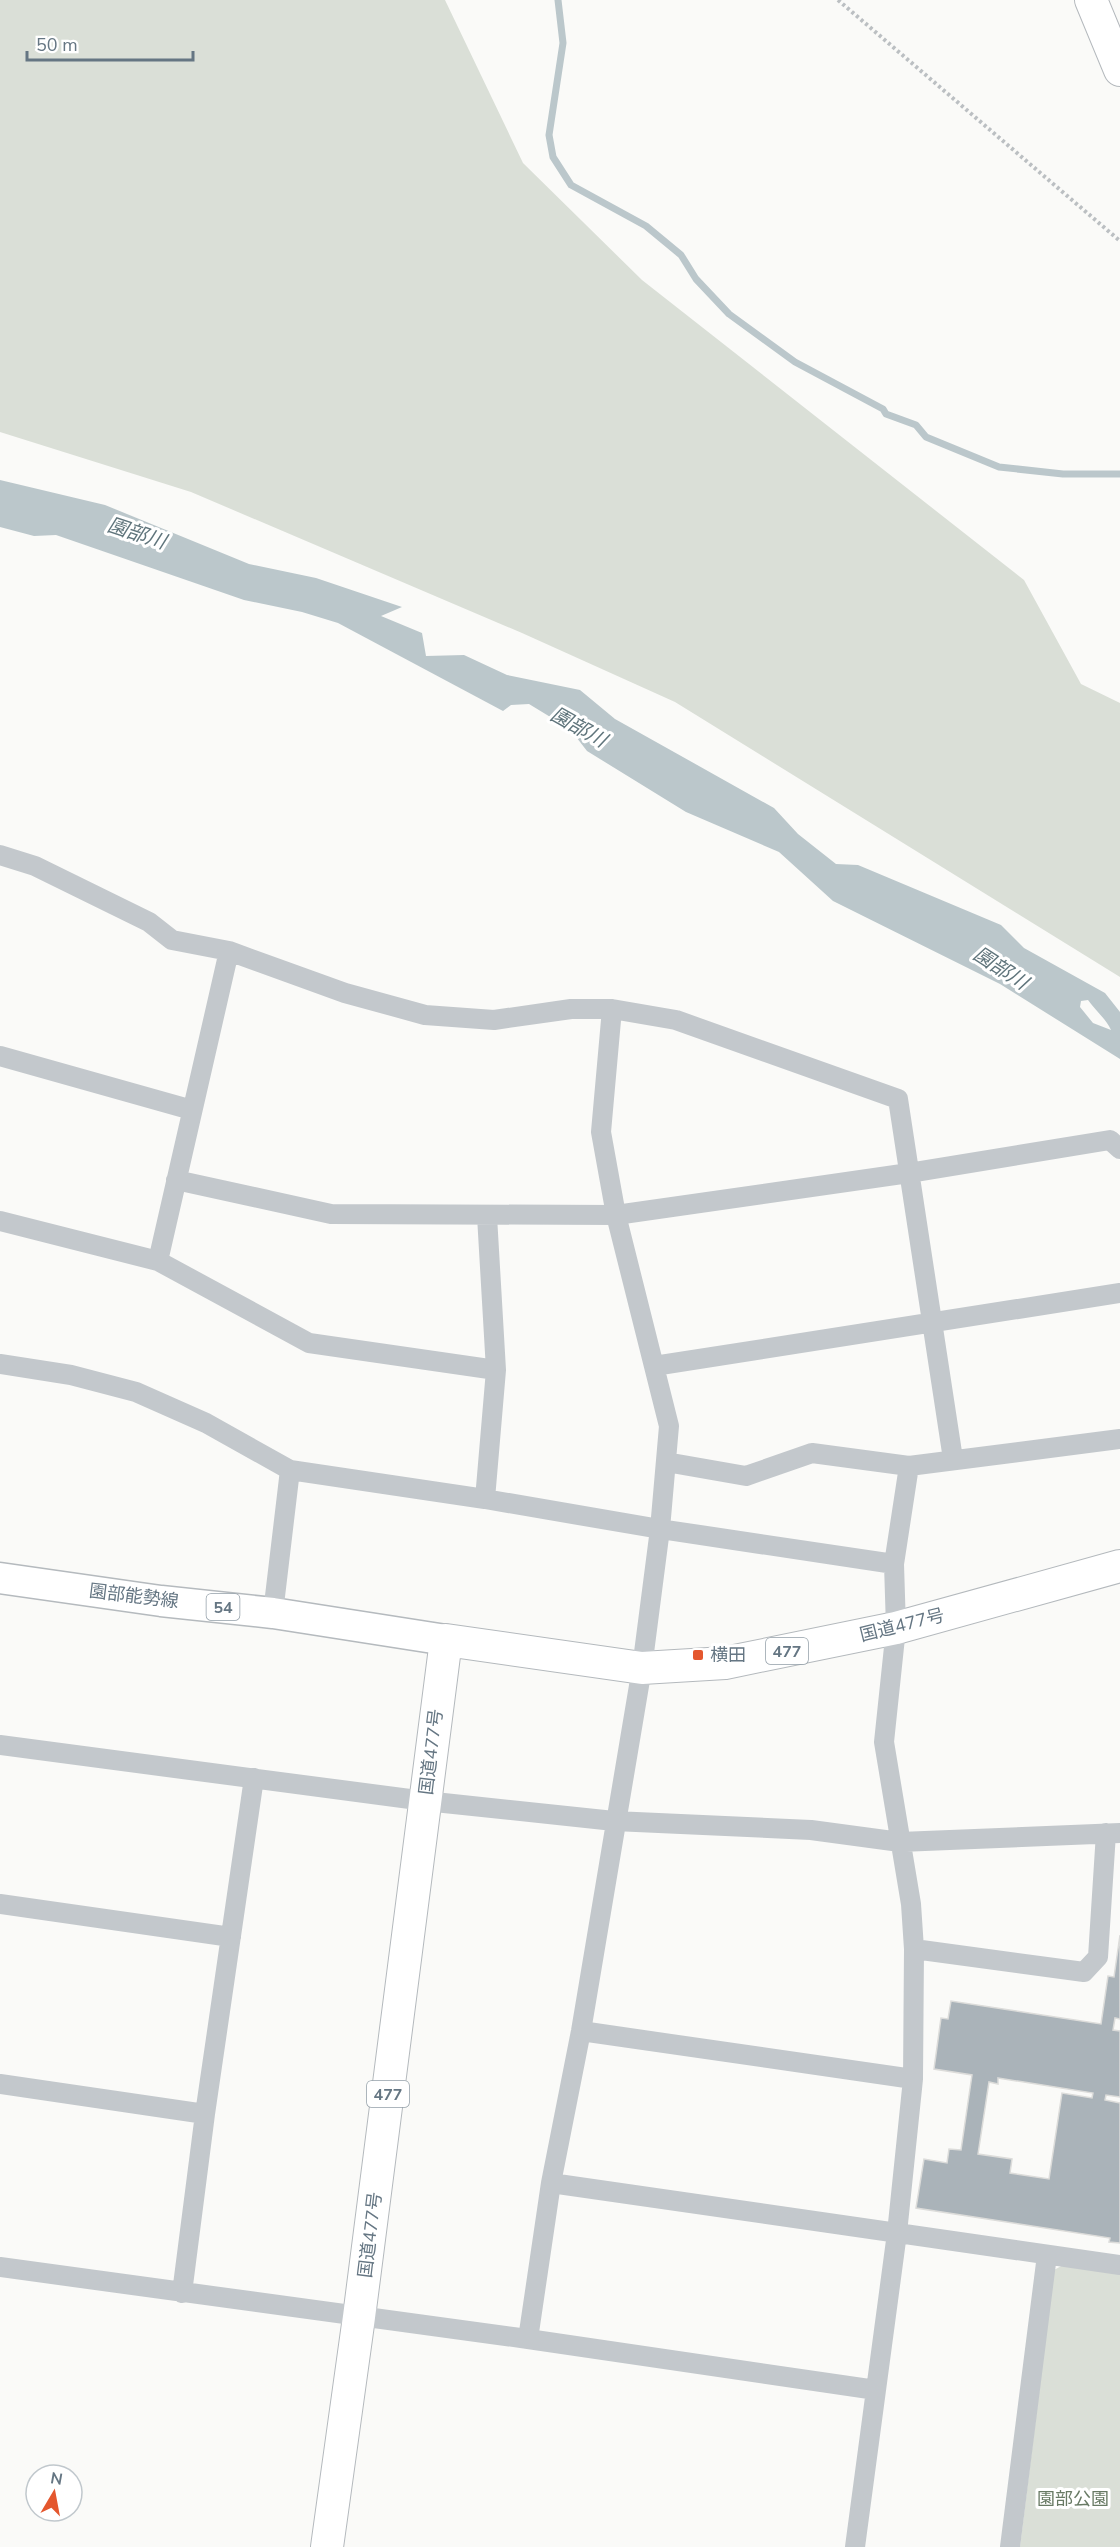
<svg xmlns="http://www.w3.org/2000/svg" width="1120" height="2547" font-family="'Nunito Sans','Noto Sans JP',sans-serif">
<style>
.green{fill:#dadfd7}
.water{fill:#bbc7cb;fill-rule:evenodd}
.lines{fill:none;stroke-linecap:round;stroke-linejoin:round}
.stream{stroke:#bbc7cb;stroke-width:7}
.building{fill:#aab3b9;stroke:#dcdcda;stroke-width:1.5;fill-rule:evenodd}
.primary-casing{stroke:#b5babe;stroke-width:33}
.trunk-casing{stroke:#b4b9bd;stroke-width:34}
.path{stroke:#bbbfc2;stroke-width:4;stroke-dasharray:3 3;stroke-linecap:butt}
.minor{stroke:#c3c8cc;stroke-width:20}
.primary{stroke:#fff;stroke-width:30}
.trunk{stroke:#fff;stroke-width:32}
.poi-dot{fill:#e4572e;stroke:#fff;stroke-width:2}
.labels{text-anchor:middle;stroke-width:6;stroke-linejoin:round;paint-order:stroke}
.shield{fill:#fff;stroke:#939fa8;stroke-width:1.5}
.shield-label{font-size:16px;font-weight:bold;fill:#657683}
.street-label{font-size:18px;fill:#657683;stroke:#fff}
.poi-label{font-size:18px;fill:#657683;stroke:#fff;text-anchor:start}
.park-label{font-size:18px;fill:#687a64;stroke:#fff}
.water-label{font-size:20px;font-style:italic;fill:#60757c;stroke:#fff}
</style>
<rect width="100%" height="100%" fill="#fafaf8"/>
<path class="green" d="M0,0h445l78,163 119,117 382,300 57,104 39,19v274l-445,-275 -153,-69 -331,-141 -191,-60z
M1065,2264l55,7v276h-100l34,-277z"/>
<path class="water" d="M0,480l105,25 144,59 67,14 86,29 -21,9 41,17 4,23 38,-1 43,20 73,15 35,29 159,89 24,26 38,30 22,1 143,60 23,23 81,45 15,19v47l-120,-75 -167,-83 -54,-49 -93,-40 -99,-61 -17,-22 -41,-25 -18,1 -8,6 -165,-88 -36,-11 -58,-12 -188,-65 -22,1 -34,-9zM1088,1000c7,10 18,19 23,30l-18,-7 -13,-16 1,-6z"/>
<g class="lines">
<path class="stream" d="M558,0l5,43 -14,92 4,22 18,28 75,41 35,29 15,24 33,35 66,48 88,47 3,5 30,11 10,12 73,30 64,7h57"/>
</g>
<path class="building" d="M1120,1935v84l-5,-1 -2,12 7,1v66l-14,-2 -1,5 15,3v140l-11,-1 1,-4 -194,-30 8,-49 23,4 2,-14 12,1 11,-75 -38,-6 7,-51 7,1 3,-18 150,23 7,-48 6,1zM998,2078l95,15 -1,5 -30,-5 -13,86 -39,-6 2,-14 -34,-5 11,-72 9,2z"/>
<g class="lines">
<defs>
<path id="primary" d="M0,1578l161,23 112,12 173,27"/>
<path id="trunk" d="M1091,0l29,70
M327,2547l32,-230 87,-677 196,28 83,-5 171,-35 224,-62"/>
</defs>
<use href="#primary" class="primary-casing"/>
<use href="#trunk" class="trunk-casing"/>
<path class="path" d="M838,0l282,241"/>
<path class="minor" d="M0,855l35,11 114,56 23,18 57,11 116,42 80,22 69,5 77,-11h41l64,11 222,79 55,360
M0,1056l192,54
M176,1180l155,34 285,1 293,-42 201,-33 10,9
M0,1221l158,40 151,82 187,27
M158,1261l71,-310
M0,1364l71,11 65,17 70,31 84,47 195,29 175,30 234,35
M654,1366l466,-73
M666,1462l80,14 66,-23 97,13 211,-27
M485,1499l11,-129 -9,-154
M273,1613l17,-143
M0,1745l425,56 189,20 197,9 89,12 220,-9
M0,1904l231,33
M914,1949l170,23 14,-15 8,-124
M581,2031l332,48
M0,2084l205,30
M551,2183l569,82
M0,2267l528,72 348,51
M182,2293l23,-179 49,-336
M528,2339l23,-156 30,-152 61,-363 18,-139 9,-103 -53,-211 -15,-83 11,-123
M855,2547l42,-314 16,-154 1,-130 -3,-45 -27,-162 12,-114 -2,-64 15,-98
M1010,2547l37,-292"/>
<use href="#primary" class="primary"/>
<use href="#trunk" class="trunk"/>
</g>
<rect class="poi-dot" x="692" y="1649" width="12" height="12" rx="3"/>
<g class="labels">
<g class="shield">
<rect x="206.5" y="1594" width="33" height="26" rx="4.5"/>
<rect x="766" y="1638" width="42" height="26" rx="4.5"/>
<rect x="367" y="2081" width="42" height="26" rx="4.5"/>
</g>
<g class="shield-label">
<text x="223" y="1613">54</text>
<text x="787" y="1657">477</text>
<text x="388" y="2100">477</text>
</g>
<g class="street-label">
<text transform="translate(134 1596) rotate(7)" y="6">園部能勢線</text>
<text transform="translate(902 1625) rotate(-14)" y="6">国道477号</text>
<text transform="translate(431 1752) rotate(-83)" y="6">国道477号</text>
<text transform="translate(370 2235) rotate(-83)" y="6">国道477号</text>
</g>
<g class="poi-label">
<text x="710" y="1661">横田</text>
</g>
<g class="park-label">
<text x="1073" y="2505">園部公園</text>
</g>
<g class="water-label">
<text transform="translate(137 533) rotate(18)" y="7">園部川</text>
<text transform="translate(579 727) rotate(29)" y="7">園部川</text>
<text transform="translate(1001 968) rotate(33)" y="7">園部川</text>
</g>
</g>
<g transform="translate(54 2493) rotate(10)"><circle r="28" fill="#ffffff" stroke="#c1c8cd" stroke-width="1.5"/>
<path d="M0-4.5L10 22L0 15L-10 22Z" fill="#e4572e"/>
<text y="-9" font-size="16" font-weight="bold" text-anchor="middle" fill="#657683">N</text>
</g>
<path d="M27 51v9h166v-9" fill="none" stroke="#657683" stroke-width="3"/>
<text x="36" y="51" font-size="18" fill="#657683" stroke="#ffffff" stroke-width="4.5" paint-order="stroke">50 m</text>
</svg>
